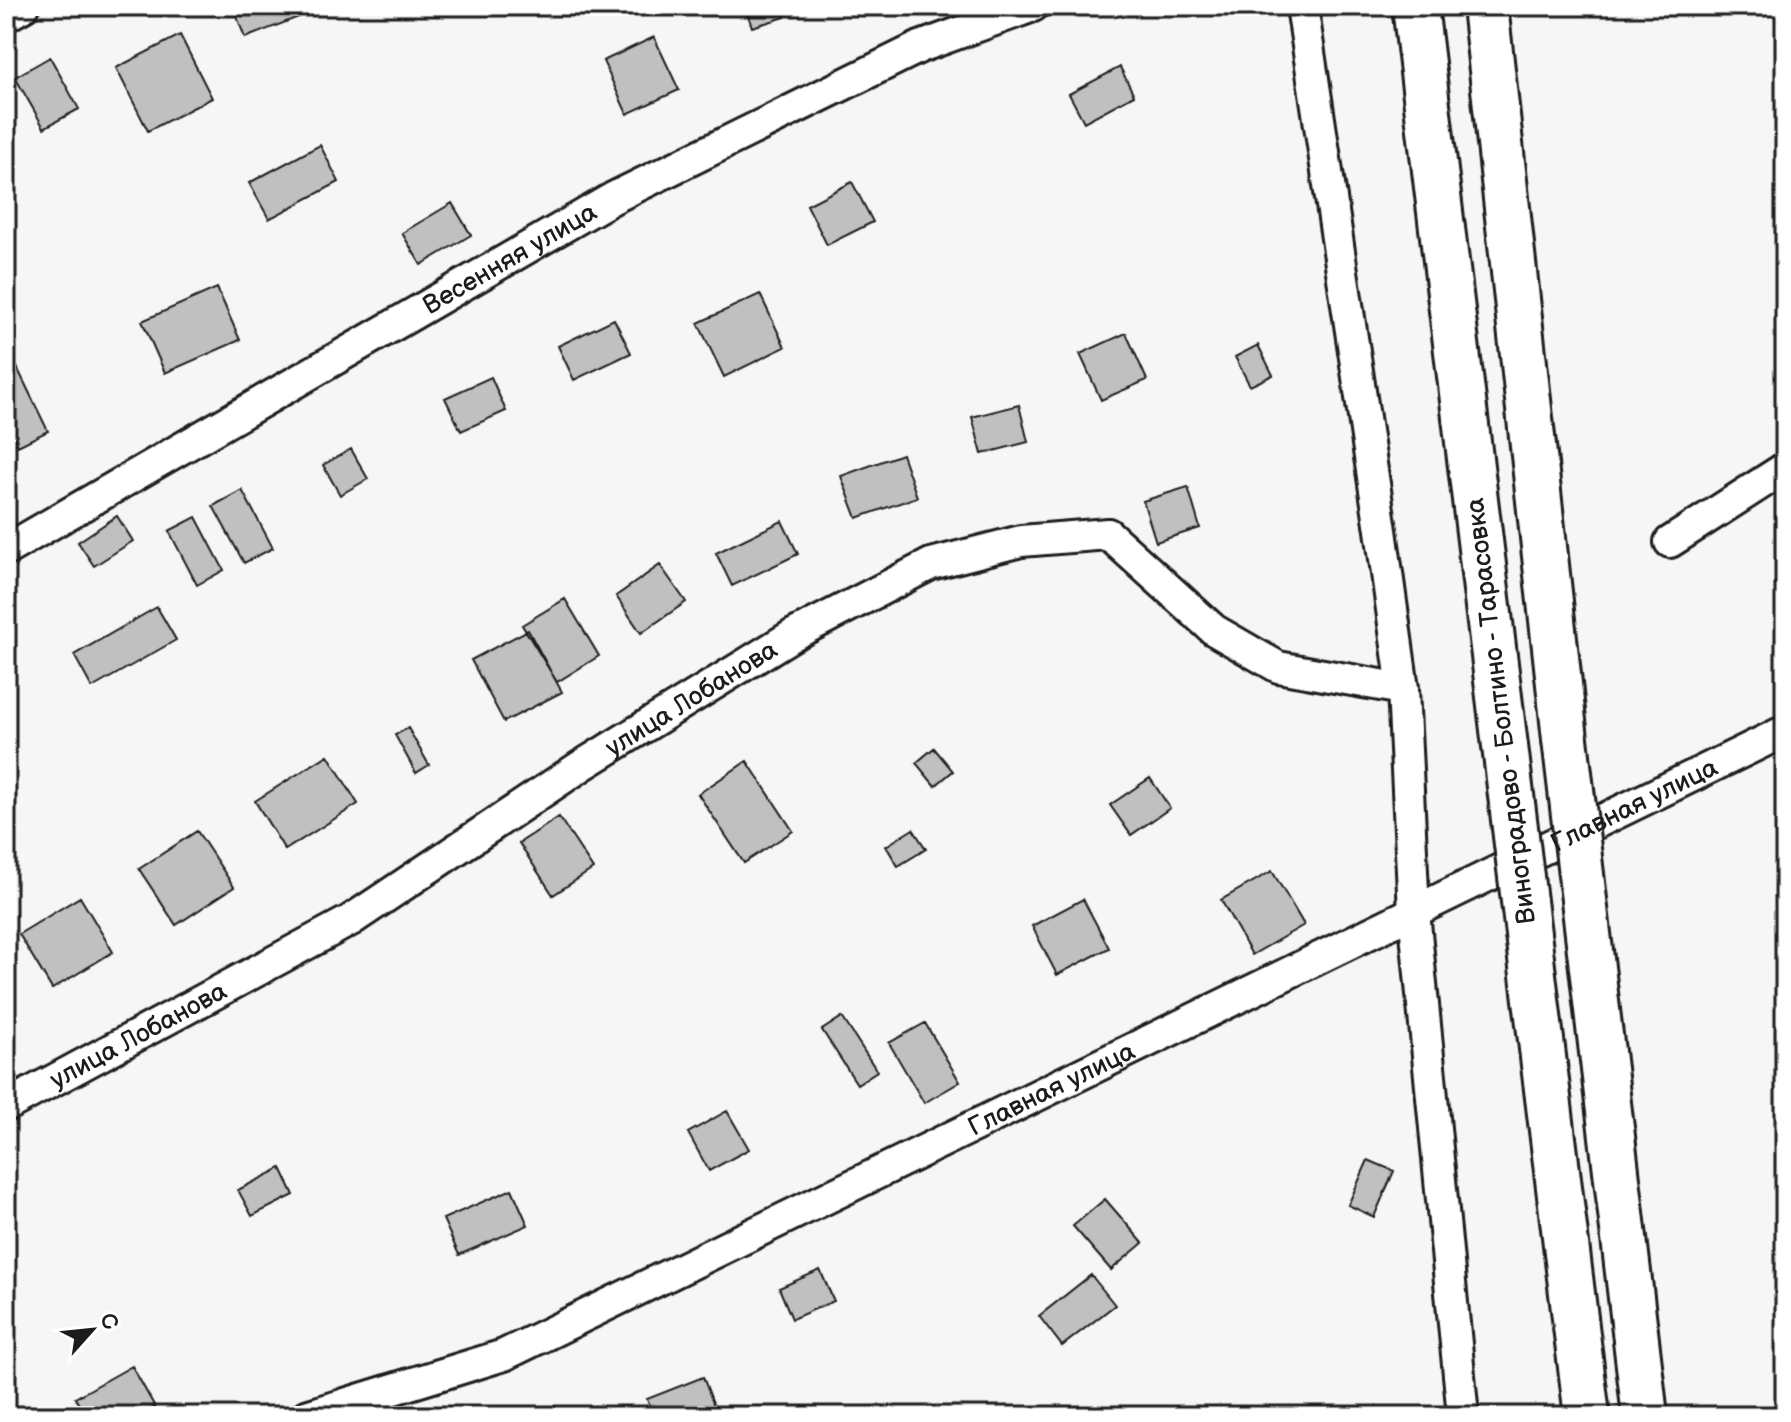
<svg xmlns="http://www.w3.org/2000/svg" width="1791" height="1422" font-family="'Balsamiq Sans',sans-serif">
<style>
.building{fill:#c0c0c0;stroke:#1c1c1c;stroke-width:2}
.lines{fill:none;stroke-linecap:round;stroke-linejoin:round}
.street-casing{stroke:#1c1c1c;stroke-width:36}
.primary-casing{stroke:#1c1c1c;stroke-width:50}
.street{stroke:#fff;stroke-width:30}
.primary{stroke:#fff;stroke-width:44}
.primary-bridge-casing{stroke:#1c1c1c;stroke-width:50;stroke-linecap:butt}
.primary-bridge{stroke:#fff;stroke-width:44}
.labels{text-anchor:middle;stroke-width:7;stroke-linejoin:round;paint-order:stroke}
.street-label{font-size:26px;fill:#1c1c1c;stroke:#fff}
</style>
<rect width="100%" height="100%" fill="#f6f6f6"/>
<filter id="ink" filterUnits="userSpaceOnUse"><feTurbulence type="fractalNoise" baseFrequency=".0125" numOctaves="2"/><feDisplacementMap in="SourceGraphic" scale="16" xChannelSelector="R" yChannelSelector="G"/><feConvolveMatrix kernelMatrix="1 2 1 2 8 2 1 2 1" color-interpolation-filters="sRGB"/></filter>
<g filter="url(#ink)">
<path class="building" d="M233,6h73l3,7 -64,25z
M745,6h36l4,11 -33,10z
M180,35l32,63 -64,33 -32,-63z
M654,37l25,53 -52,24 -24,-53z
M50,57l29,52 -35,19 -29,-51z
M1120,67l14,28 -50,27 -15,-28z
M320,145l19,37 -70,37 -20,-36z
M852,182l21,40 -46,23 -20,-40z
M452,203l19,32 -50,30 -19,-32z
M217,288l23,52 -75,33 -23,-52z
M760,294l25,53 -61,30 -26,-54z
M614,319l17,34 -57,27 -16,-34z
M1126,333l21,47 -46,20 -21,-46z
M1258,345l15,30 -23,11 -15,-29z
M11,355l37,76 -30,15 -12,-25v-64z
M491,377l15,34 -45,20 -16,-33z
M1019,405l9,37 -46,12 -10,-37z
M351,449l17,30 -28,16 -17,-30z
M902,454l15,43 -60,21 -16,-42z
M1188,487l12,41 -44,14 -13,-41z
M242,490l31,58 -29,15 -31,-57z
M117,516l16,25 -39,25 -16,-24z
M196,517l28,53 -27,15 -28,-54z
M782,521l16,33 -66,32 -16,-33z
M660,565l26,37 -45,31 -25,-37z
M565,599l34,57 -42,26 -35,-57z
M157,607l19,33 -84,48 -18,-33z
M528,630l34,62 -58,30 -33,-62z
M408,728l21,37 -13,8 -21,-38z
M934,748l19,23 -18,15 -19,-23z
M328,755l30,49 -73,46 -30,-49z
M747,761l46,70 -49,32 -46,-69z
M1150,778l20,30 -39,27 -21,-30z
M559,817l34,52 -40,26 -34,-52z
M913,829l13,20 -28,17 -12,-20z
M197,831l37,56 -58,38 -37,-56z
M1272,871l32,54 -52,30 -31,-55z
M80,897l33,55 -61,37 -33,-55z
M1083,899l26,49 -52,27 -25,-49z
M842,1017l35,54 -20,13 -35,-54z
M925,1023l35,59 -36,21 -35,-60z
M727,1111l22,38 -40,22 -21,-38z
M1368,1160l26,11 -20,46 -26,-12z
M281,1168l13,27 -42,21 -14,-26z
M512,1189l16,36 -69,30 -16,-36z
M1105,1199l38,44 -32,27 -38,-44z
M820,1270l14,31 -42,18 -13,-31z
M1091,1275l24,30 -53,41 -23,-30z
M132,1366l23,41 -16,9h-53l-11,-18z
M703,1377l13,34 -13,5h-50l-6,-17z"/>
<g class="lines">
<defs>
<g id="street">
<path d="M1302,6l79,524 22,159 11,223 49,504"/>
<path d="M6,16l18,-10"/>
<path d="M1670,542l115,-74"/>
<path id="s1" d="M6,550l607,-352 307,-151 113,-41"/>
<path id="s2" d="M6,1106l345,-186 230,-154 212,-131 138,-71 90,-23 87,-7 106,96 64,37 125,22"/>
<path id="s3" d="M306,1416l198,-61 1281,-624"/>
</g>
<path id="primary" d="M1415,6l90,740
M1485,6l80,733"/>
</defs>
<use href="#street" class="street-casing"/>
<use href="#primary" class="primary-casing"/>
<use href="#street" class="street"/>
<use href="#primary" class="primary"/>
<defs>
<path id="primary-bridge" d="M1565,739l80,677
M1505,746l82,670"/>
</defs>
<use href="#primary-bridge" class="primary-bridge-casing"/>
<use href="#primary-bridge" class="primary-bridge"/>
</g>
</g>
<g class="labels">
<g class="street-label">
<text dy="9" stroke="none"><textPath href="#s1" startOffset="582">Весенняя улица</textPath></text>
<text dy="9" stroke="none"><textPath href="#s2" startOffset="798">улица Лобанова</textPath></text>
<text transform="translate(1500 711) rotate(-97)" y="9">Виноградово - Болтино - Тарасовка</text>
<text dy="9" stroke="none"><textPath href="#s3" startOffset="1464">Главная улица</textPath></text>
<text dy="9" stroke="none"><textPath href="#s2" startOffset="150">улица Лобанова</textPath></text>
<text dy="9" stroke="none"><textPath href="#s3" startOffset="816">Главная улица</textPath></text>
</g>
</g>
<rect width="1791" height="1422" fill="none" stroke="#fff" stroke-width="32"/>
<rect x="16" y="16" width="1759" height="1390" fill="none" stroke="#1c1c1c" stroke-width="3" filter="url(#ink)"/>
<g transform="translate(92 1330) rotate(63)" stroke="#ffffff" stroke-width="6" paint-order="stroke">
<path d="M0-6L14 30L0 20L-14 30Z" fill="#1c1c1c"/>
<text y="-12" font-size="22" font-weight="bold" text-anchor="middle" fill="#1c1c1c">С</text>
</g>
</svg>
